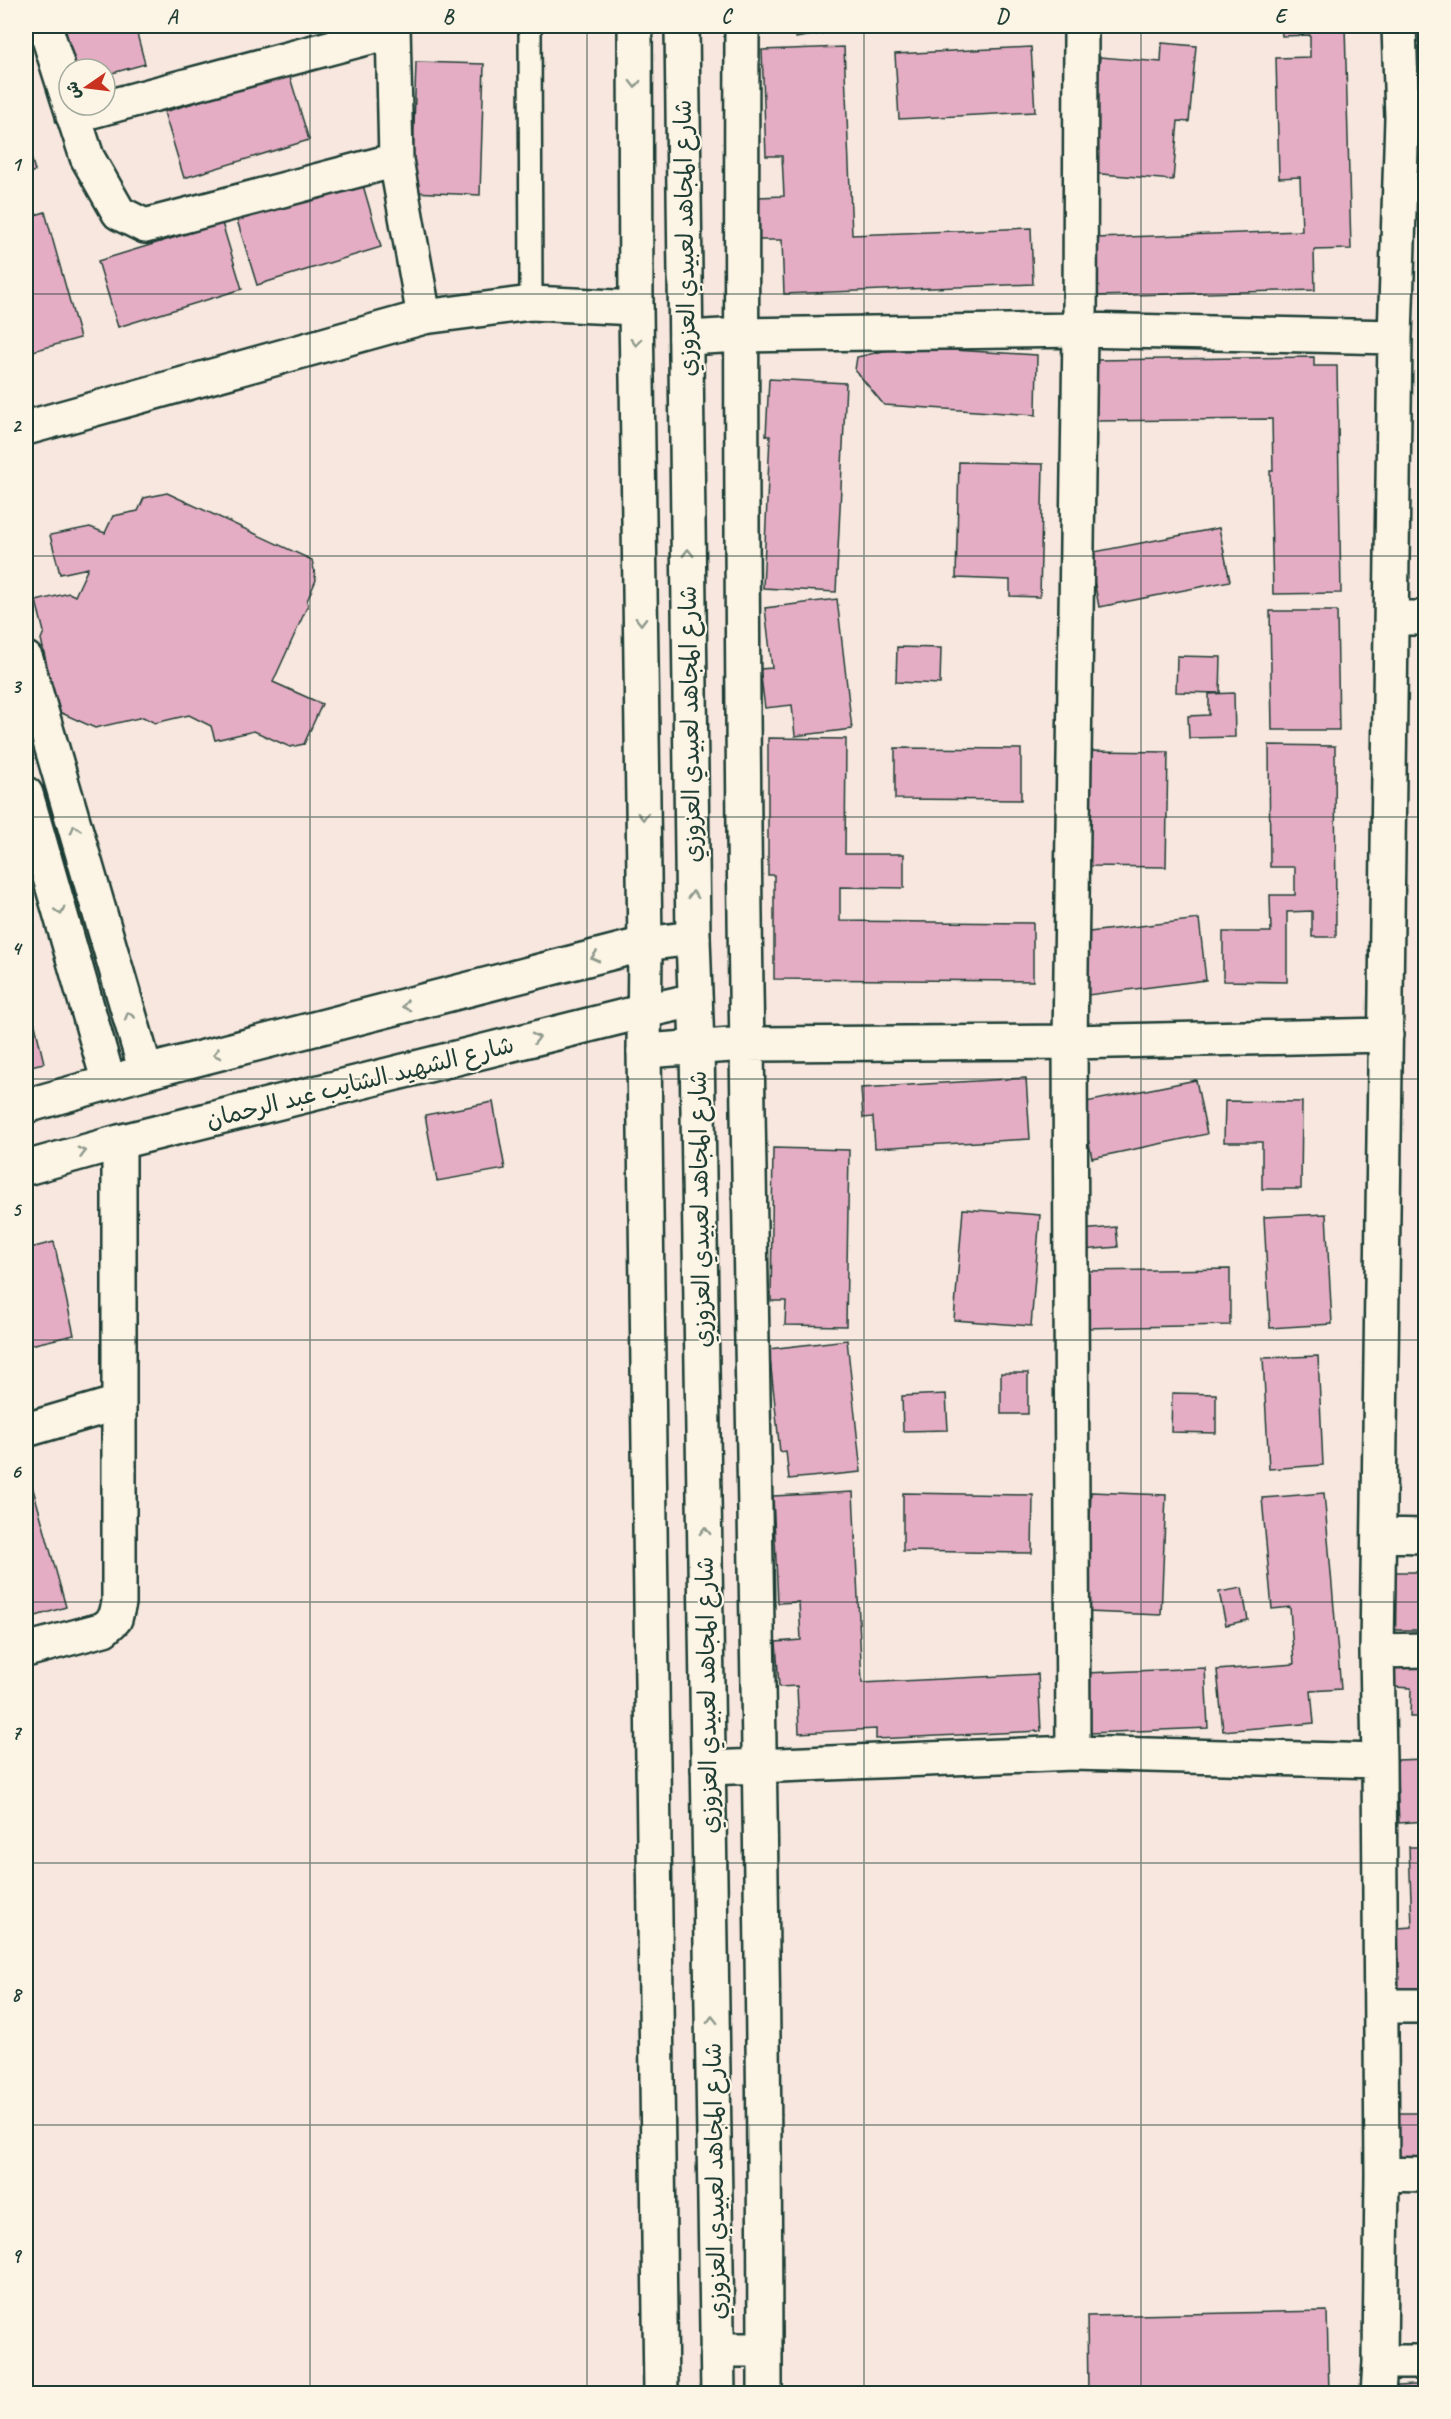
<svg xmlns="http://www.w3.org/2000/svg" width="1451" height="2419" font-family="Caveat,'Playpen Sans Arabic',sans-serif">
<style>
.building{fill:#e5adc3;stroke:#1f3d34;stroke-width:1.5}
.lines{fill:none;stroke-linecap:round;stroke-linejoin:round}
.service-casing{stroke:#1f3d34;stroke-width:26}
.minor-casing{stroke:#1f3d34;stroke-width:38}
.tertiary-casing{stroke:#1f3d34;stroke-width:38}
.service{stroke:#fcf5e5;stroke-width:21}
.minor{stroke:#fcf5e5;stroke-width:33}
.tertiary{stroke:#fcf5e5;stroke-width:33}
.oneway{stroke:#8e998c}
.grid{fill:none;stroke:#1f3d34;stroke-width:1.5;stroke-opacity:0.55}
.labels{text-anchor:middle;stroke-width:4.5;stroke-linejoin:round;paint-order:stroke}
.street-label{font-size:24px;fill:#1f3d34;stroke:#fcf5e5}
.neatline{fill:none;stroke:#1f3d34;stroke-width:2}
.grid-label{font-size:20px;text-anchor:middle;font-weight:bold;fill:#1f3d34}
</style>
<rect width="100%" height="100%" fill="#f7e7de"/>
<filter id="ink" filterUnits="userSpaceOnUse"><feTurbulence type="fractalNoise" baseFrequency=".0167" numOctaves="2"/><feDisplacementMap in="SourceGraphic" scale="12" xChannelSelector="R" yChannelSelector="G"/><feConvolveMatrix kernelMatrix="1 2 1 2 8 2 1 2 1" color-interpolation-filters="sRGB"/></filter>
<g filter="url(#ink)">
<path class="building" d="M64,26h71l10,38 -40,11v-6h-29z
M414,26h68v6l-68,-2z
M793,26h62l1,2 -60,10z
M1281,26h64l6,223 -37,1 1,40 -218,6 -1,-58 206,-7 -2,-54 -21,1 -3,-120 34,-1v-22l-28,1z
M1162,43l34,3 -7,76 -11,-1 -5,59 -83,-7 10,-116 61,5z
M844,47l8,188 179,-7 2,56 -249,10 -2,-54h-23l-1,-43 26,-1 -2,-40h-16l-4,-106z
M1031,47l4,65 -136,7 -4,-65z
M416,62l68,2 -4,131 -68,-3z
M289,74l20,66 -125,38 -20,-66z
M26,138l9,33 -9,3z
M1426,145v48h-9l-5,-47z
M362,182l19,65 -124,38 -20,-65z
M45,212l35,126 -54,15v-135z
M222,223l20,66 -124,38 -20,-66z
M901,347l136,8 -1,60 -152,-10 -29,-35 2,-13z
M1314,357v9h23l4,227 -68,1 -3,-123h3l-1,-52 -176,2 -1,-61z
M769,379l77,4 -10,209 -73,-4 7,-152h-4z
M959,462l84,2 -3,133 -30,-1v-16l-54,-2z
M167,493l145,67 4,20 -9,21 1,4 -35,77 49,22 -18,40 -14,3 -36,-16 -39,9 -4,-14 -22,-11 -34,8 -12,-6 -48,11 -38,-17 -16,-72 3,-7 -8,-31 33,-8 6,3 13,-28 -28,6 -10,-39 40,-8 15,6 8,-17 25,-5 6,-13z
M1219,528l11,53 -131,26 -10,-54z
M837,599l15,130 -57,7 -3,-31 -27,3 -5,-39 12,-1 -7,-60z
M1270,611h67l2,119h-67z
M897,647l44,1 -1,36 -44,-2z
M1177,656l44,1 -1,36 -44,-1z
M1234,693l1,44 -46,1 -1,-22 21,-1v-21z
M768,738l78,1 -1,115h59v34l-64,-1v34l193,2v58l-259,-2v-104h-6z
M1269,745l66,1 1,191h-24v-26l-25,1v70l-64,-1v-49h48l-1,-37h25v-28h-25z
M895,748l126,1v51l-126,-1z
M1090,751l78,1 -2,115 -78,-1z
M1199,919l7,61 -118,15 -7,-62z
M26,987l5,21 -5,1z
M31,1008l13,55 -18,4v-58z
M1026,1078l4,61 -155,9 -2,-31 -10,1 -2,-30z
M1196,1080l11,54 -115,24 -11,-55z
M1225,1101l77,1 -1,87h-39v-47h-38z
M493,1102l12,67 -68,12 -12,-66z
M773,1148l76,2 -3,176 -61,-1 1,-24h-15z
M963,1209l77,6 -9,111 -77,-6z
M1326,1214l6,110 -62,4 -6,-111z
M1116,1227l2,20 -36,3 -2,-20z
M54,1242l20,93 -48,11v-97z
M1230,1269v56l-146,3 -1,-57z
M847,1340l14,132 -72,7 -3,-28 -6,1 -11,-103z
M1318,1356l5,109 -54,4 -6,-111z
M1001,1373h27v41h-27z
M1172,1393l44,1v39l-45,-1z
M946,1394l2,36 -45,1 -1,-35z
M26,1464l40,143 -40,12z
M853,1492l9,191 176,-9 3,57 -165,8v-10l-77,4 -2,-47 -18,1 -3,-45 25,-2 -2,-38 -21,1 -5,-107z
M1091,1492l75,3 -5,120 -74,-3z
M903,1493l130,2 -1,58 -129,-2z
M1324,1493l17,196 -30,2 3,32 -91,8 -6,-61 77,-6 -4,-57 -18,2 -10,-111z
M1383,1572h43v58h-42z
M1242,1588l6,32 -22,5 -7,-33z
M1395,1666h31v51h-16l1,-29 -17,-1z
M1205,1668l3,60 -119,5 -3,-60z
M1426,1759v62l-27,2 -3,-63z
M1409,1847h17v154l-42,1 -2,-35h17l-1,-39 14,-1z
M1384,2113h42v63l-42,-14z
M1327,2311l2,83h-241l-1,-78z
M1426,2384v10h-40l-1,-7z"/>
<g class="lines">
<defs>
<path id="service" d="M530,26l1,277"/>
<path id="minor" d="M45,26l24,76
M393,26l3,134 28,157
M742,26c-1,341 -1,682 5,1023 7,448 18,896 18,1345
M70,105l17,52 32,56 26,13 251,-66
M73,116l320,-85
M686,338l55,-3 339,-5 315,7
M26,428l398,-111 107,-14 105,5
M1392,618h34
M26,659l120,413
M26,794l83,289
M644,1051l102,-7 324,-2 316,-7
M26,1106l120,-34 499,-128 48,-6
M26,1168l93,-26 526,-131 50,-11
M26,1430l92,-27
M1379,1535l47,1
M26,1650l78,-21 11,-10 4,-16v-461
M1377,1651l49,-1
M1073,1753l-3,-711 10,-712 1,-304
M708,1768l365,-15 306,8 -2,-110 18,-1314 7,-219 -3,-92
M1381,2006h45
M1382,2174l44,1
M1380,2362h46
M1378,2394l2,-32 2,-188 -3,-413"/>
<path id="tertiary" d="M635,26l1,282 9,636 -1,107 17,1343
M682,26l11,912 4,109 21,1347
M717,2350h48"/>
</defs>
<use href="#service" class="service-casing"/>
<use href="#minor" class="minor-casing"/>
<use href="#tertiary" class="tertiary-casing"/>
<use href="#service" class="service"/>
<use href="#minor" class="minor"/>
<use href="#tertiary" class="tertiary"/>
</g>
<defs><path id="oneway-chevron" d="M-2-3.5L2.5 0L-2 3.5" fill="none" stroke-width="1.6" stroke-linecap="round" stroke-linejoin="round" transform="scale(1.5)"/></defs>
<g class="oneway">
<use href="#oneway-chevron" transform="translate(635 84) rotate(90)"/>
<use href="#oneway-chevron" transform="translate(636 342) rotate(89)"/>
<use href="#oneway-chevron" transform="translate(688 553) rotate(-91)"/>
<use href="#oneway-chevron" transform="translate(641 621) rotate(89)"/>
<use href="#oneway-chevron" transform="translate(643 816) rotate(89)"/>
<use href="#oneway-chevron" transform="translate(75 829) rotate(-106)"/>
<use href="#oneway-chevron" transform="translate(693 895) rotate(-91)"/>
<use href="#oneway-chevron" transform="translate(60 911) rotate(74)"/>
<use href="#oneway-chevron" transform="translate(595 957) rotate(166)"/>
<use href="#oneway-chevron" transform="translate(406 1006) rotate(166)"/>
<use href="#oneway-chevron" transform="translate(129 1016) rotate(-106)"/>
<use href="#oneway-chevron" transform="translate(536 1038) rotate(-14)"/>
<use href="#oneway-chevron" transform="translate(217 1054) rotate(166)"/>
<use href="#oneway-chevron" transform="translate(82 1152) rotate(-15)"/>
<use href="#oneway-chevron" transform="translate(705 1531) rotate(-91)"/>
<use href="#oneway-chevron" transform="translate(712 2020) rotate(-91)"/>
</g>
</g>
<path class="grid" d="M310,26v2368M587,26v2368M864,26v2368M1141,26v2368M26,294h1400M26,556h1400M26,817h1400M26,1079h1400M26,1340h1400M26,1602h1400M26,1863h1400M26,2125h1400"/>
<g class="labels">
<g class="street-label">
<text transform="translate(685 238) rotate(-91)" y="8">شارع المجاهد لعبيدي العزوزي</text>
<text transform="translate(690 724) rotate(-91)" y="8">شارع المجاهد لعبيدي العزوزي</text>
<text transform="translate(360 1082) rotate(-14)" y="8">شارع الشهيد الشايب عبد الرحمان</text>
<text transform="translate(700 1209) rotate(-91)" y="8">شارع المجاهد لعبيدي العزوزي</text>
<text transform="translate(707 1695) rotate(-91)" y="8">شارع المجاهد لعبيدي العزوزي</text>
<text transform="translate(715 2181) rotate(-91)" y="8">شارع المجاهد لعبيدي العزوزي</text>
</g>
</g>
<rect width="1451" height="2419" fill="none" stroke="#fcf5e5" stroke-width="66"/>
<g transform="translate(87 87) rotate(256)"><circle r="28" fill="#fcf5e5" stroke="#a4ab9e" stroke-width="1.5"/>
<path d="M0-4.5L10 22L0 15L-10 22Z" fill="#c8321e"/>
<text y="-9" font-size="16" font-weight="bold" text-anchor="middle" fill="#1f3d34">ش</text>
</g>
<rect x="33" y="33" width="1385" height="2353" class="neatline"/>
<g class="grid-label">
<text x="172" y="23">A</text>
<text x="448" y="23">B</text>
<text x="726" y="23">C</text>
<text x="1002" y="23">D</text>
<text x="1280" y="23">E</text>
<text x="16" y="171">1</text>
<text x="16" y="432">2</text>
<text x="16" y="693">3</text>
<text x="16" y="955">4</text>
<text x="16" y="1216">5</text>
<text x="16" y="1478">6</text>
<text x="16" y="1739">7</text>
<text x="16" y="2001">8</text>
<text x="16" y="2262">9</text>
</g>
</svg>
